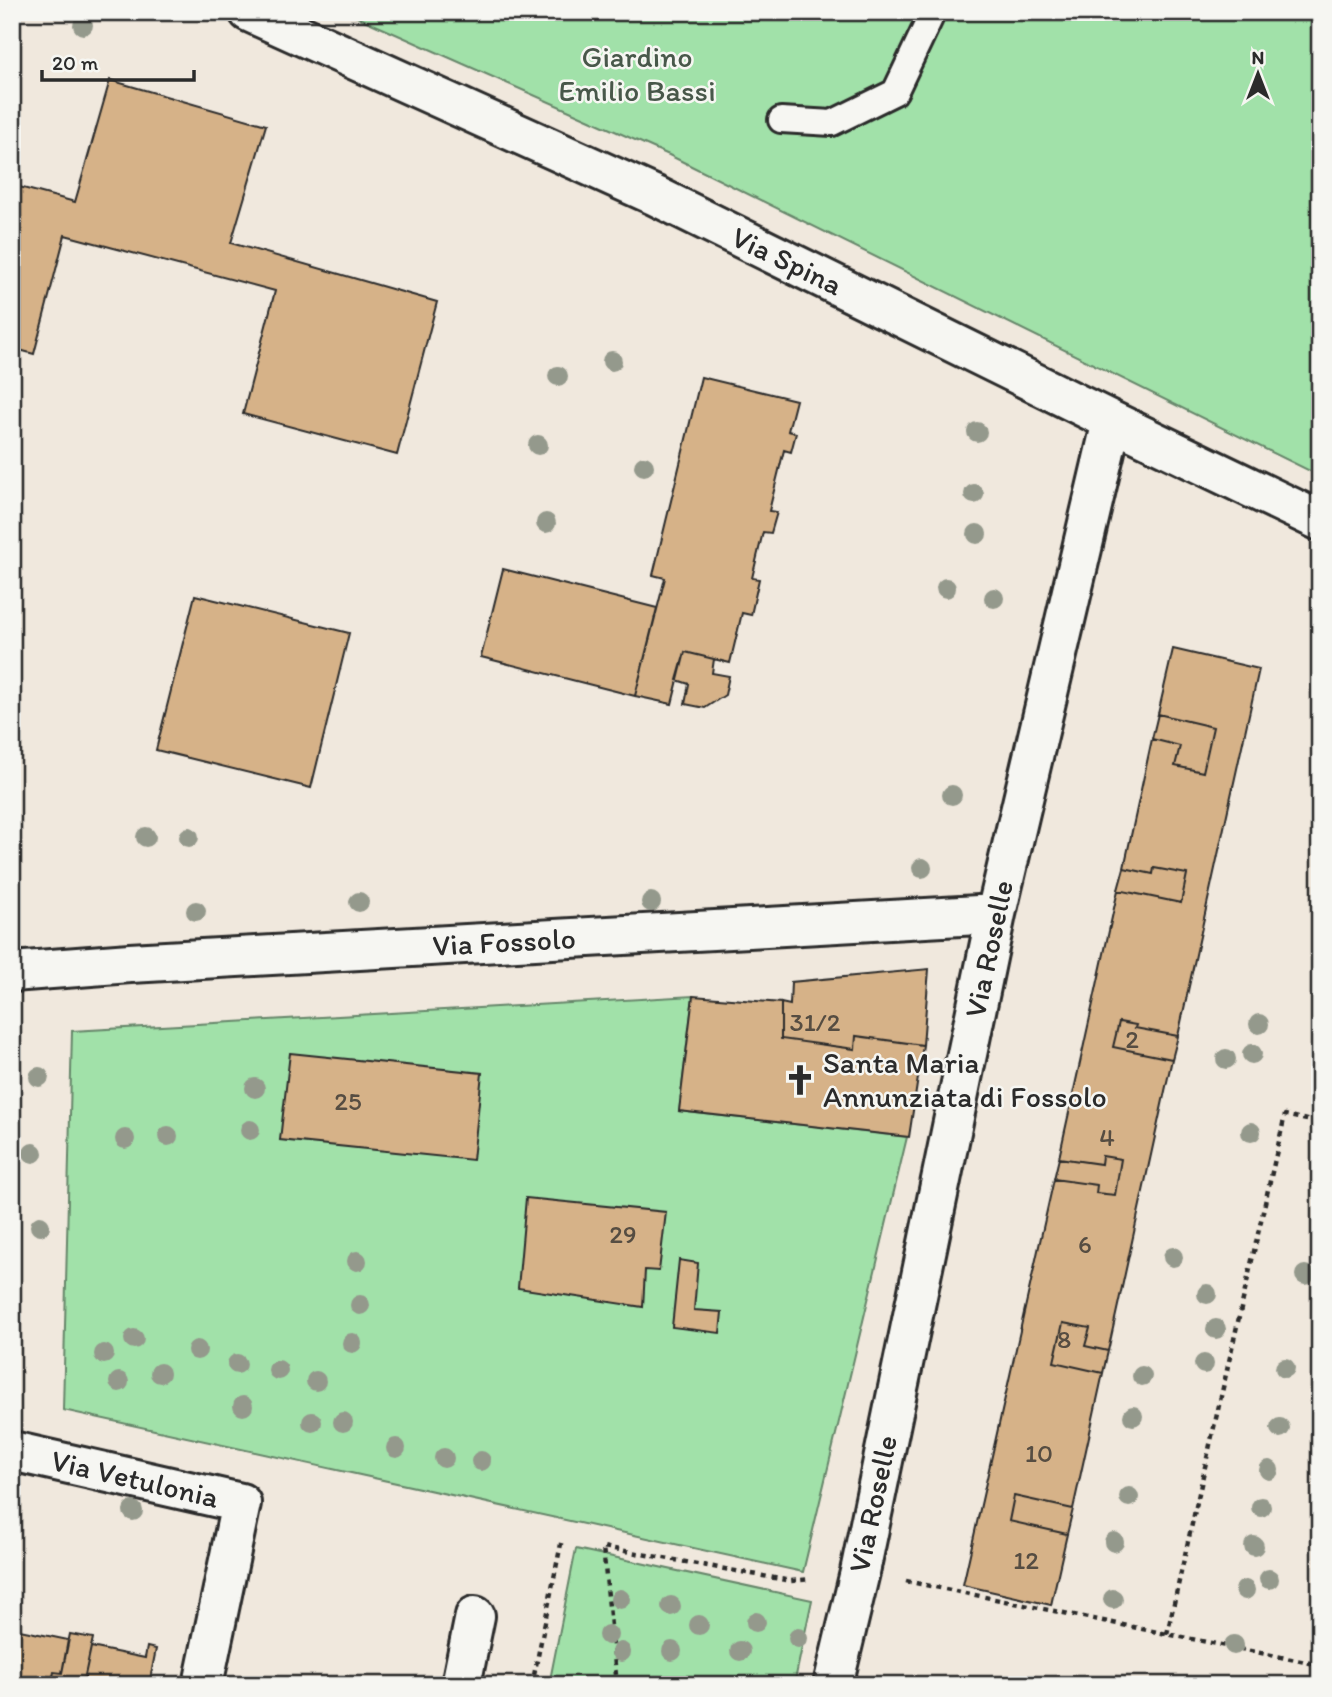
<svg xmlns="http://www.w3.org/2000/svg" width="1332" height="1697" font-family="Itim,sans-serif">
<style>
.green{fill:#a1e1a9;stroke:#66866a;stroke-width:2}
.building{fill:#d6b288;stroke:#2b2b2b;stroke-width:2}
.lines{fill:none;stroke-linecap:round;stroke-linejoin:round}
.service-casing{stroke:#2b2b2b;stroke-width:30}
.minor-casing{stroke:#2b2b2b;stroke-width:44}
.path{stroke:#2b2b2b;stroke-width:4.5;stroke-dasharray:5 5;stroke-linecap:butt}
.service{stroke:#f6f6f2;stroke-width:24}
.minor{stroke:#f6f6f2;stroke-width:38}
.tree{fill:#94998c}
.labels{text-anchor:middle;stroke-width:5;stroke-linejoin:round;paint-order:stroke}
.number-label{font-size:26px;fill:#564d42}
.park-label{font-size:30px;fill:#48584a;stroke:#f6f6f2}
.street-label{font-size:30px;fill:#2b2b2b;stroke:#f6f6f2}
.poi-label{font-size:30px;fill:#2b2b2b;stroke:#f6f6f2;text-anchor:start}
</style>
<rect width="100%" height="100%" fill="#f0e8dd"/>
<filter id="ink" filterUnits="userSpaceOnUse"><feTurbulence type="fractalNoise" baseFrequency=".0143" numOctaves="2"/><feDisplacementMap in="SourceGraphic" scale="14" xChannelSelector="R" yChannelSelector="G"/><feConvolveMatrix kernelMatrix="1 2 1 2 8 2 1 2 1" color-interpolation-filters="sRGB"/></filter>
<g filter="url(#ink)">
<path class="green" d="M346,12h974v464l-651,-321z
M693,996l-14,115 228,26 -104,435 -740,-162 9,-379z
M576,1549l236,51 -18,85h-245z"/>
<path class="building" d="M110,80l156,45 -35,118 206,59 -40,153 -154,-41 32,-123 -210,-56 -31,119 -22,-6v-163l63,17z
M701,377l95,23 -8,31 8,2 -5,19 -7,-2 -15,61 8,1 -6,21 -8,-1 -11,46 7,1 -8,36 -9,-2 -12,50 -45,-11 -13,52 -37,-8 30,-118 -12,-3z
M503,569l154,39 -22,88 -154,-39z
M195,595l154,38 -38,155 -155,-38z
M1173,649l86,20 -81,367 -43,-8 1,-3 -17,-3 -6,25 59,12 -64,292 -23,-5 5,-18 -27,-5 -9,39 49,11 -30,136 -59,-13 -5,25 58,13 -16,71 -88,-20 91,-406 43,6 -1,8 19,2 6,-36 -19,-3 -1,8 -42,-6 59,-268 63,13 6,-29 -33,-6 -1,6 -29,-6 28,-129 28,7 -5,20 28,6 10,-45 -55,-13z
M685,652l29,7 -2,14 17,3 -4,19 -20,13 -20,-4 4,-20 -12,-4z
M1158,714l55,13 -10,45 -28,-6 5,-20 -28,-7z
M1124,868l29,6 1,-6 33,6 -6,29 -63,-13z
M929,969l-6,76 -67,-9 -1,13 -74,-10v-36l9,2 1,-23z
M693,996l88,7v36l74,10 1,-13 67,9 -14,92 -230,-26z
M1119,1022l17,3 -1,3 43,8 -6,23 -59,-12z
M290,1053l192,20 -9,87 -193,-20z
M1102,1156l19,3 -6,36 -19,-2 1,-8 -43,-6 5,-21 42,6z
M526,1198l140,14 -7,59 -14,-1 -2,37 -125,-19z
M679,1260l19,3 -4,47 28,2 -2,21 -48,-6z
M1063,1323l27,5 -5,18 23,5 -5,22 -49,-11z
M1014,1496l59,13 -6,25 -58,-13z
M12,1617l5,1 -2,11 53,11 -6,33 -8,-1 -3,13h-39z
M70,1634l23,4 -9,42 6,2v3h-39l3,-13 8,1z
M91,1647l54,11 2,-11 9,2 -7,36h-59v-3l-6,-2z"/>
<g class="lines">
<defs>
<path id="service" d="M781,120l51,3 63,-31 38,-80"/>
<path id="minor" d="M249,12l407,184 456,225 208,100
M12,972l118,-9 866,-49
M12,1451l229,52 -38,182
M461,1685l14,-69
M833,1685l27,-113 136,-658 116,-493"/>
</defs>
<use href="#service" class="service-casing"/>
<use href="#minor" class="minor-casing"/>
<path class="path" d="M906,1581l414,84
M1167,1634l118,-519 35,8
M532,1685l30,-146
M617,1685l-14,-138 188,34 20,-2"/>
<use href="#service" class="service"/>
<use href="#minor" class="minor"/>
</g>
<g class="tree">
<circle cx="83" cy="25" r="10"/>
<circle cx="612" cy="361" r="10"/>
<circle cx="558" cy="376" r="10"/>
<circle cx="977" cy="432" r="10"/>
<circle cx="538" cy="445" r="10"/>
<circle cx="644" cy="466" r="10"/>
<circle cx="974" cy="494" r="10"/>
<circle cx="546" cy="523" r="10"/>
<circle cx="977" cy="534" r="10"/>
<circle cx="946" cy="588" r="10"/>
<circle cx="994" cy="598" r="10"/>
<circle cx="952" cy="795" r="10"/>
<circle cx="146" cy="837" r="10"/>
<circle cx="189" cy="837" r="10"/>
<circle cx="922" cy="868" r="10"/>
<circle cx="359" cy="902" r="10"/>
<circle cx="651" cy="902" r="10"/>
<circle cx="196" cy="911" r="10"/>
<circle cx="1259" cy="1024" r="10"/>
<circle cx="1252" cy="1054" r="10"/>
<circle cx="1226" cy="1059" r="10"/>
<circle cx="39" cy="1077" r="10"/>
<circle cx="255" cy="1088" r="10"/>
<circle cx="250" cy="1130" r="10"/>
<circle cx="1251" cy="1132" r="10"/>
<circle cx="168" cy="1136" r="10"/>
<circle cx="125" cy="1139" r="10"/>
<circle cx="33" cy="1153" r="10"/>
<circle cx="40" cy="1226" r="10"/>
<circle cx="1173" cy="1257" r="10"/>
<circle cx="357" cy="1261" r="10"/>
<circle cx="1305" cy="1275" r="10"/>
<circle cx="1207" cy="1294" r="10"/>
<circle cx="360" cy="1305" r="10"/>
<circle cx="1216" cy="1329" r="10"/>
<circle cx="134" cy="1339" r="10"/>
<circle cx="352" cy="1343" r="10"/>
<circle cx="197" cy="1350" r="10"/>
<circle cx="104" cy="1354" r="10"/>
<circle cx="237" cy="1364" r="10"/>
<circle cx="1204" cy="1364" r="10"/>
<circle cx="1285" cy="1368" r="10"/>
<circle cx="278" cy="1370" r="10"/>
<circle cx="160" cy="1373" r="10"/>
<circle cx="1142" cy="1376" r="10"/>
<circle cx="316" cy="1381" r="10"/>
<circle cx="119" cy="1382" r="10"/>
<circle cx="243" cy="1406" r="10"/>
<circle cx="1133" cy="1416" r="10"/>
<circle cx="312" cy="1422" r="10"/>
<circle cx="343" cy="1422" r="10"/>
<circle cx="1280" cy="1428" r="10"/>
<circle cx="396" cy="1448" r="10"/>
<circle cx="444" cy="1458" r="10"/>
<circle cx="481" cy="1461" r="10"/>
<circle cx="1269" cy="1470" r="10"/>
<circle cx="1129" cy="1497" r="10"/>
<circle cx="1261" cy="1507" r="10"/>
<circle cx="133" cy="1511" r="10"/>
<circle cx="1114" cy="1542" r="10"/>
<circle cx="1254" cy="1546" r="10"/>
<circle cx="1269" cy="1579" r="10"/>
<circle cx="1245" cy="1590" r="10"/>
<circle cx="620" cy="1599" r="10"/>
<circle cx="1113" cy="1599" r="10"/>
<circle cx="671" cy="1606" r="10"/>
<circle cx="756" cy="1622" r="10"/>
<circle cx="699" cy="1625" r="10"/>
<circle cx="608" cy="1635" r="10"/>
<circle cx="798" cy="1638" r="10"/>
<circle cx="1234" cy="1645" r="10"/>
<circle cx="672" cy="1651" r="10"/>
<circle cx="740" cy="1651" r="10"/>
<circle cx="621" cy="1652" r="10"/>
</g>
</g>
<defs>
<symbol id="church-bare" viewBox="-9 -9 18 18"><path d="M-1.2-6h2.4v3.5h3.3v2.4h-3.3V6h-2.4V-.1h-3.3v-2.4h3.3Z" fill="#2b2b2b" stroke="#f6f6f2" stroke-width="2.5" paint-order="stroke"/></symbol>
</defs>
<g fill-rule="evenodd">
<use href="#church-bare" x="778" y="1058" width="44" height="44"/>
</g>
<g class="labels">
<g class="number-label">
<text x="815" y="1031">31/2</text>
<text x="1132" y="1048">2</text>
<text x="348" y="1110">25</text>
<text x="1107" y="1146">4</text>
<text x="623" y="1243">29</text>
<text x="1085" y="1253">6</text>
<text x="1064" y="1348">8</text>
<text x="1039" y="1462">10</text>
<text x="1026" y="1569">12</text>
</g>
<g class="park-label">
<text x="637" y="67">Giardino<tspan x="637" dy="34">Emilio Bassi</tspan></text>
</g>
<g class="street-label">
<text transform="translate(787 261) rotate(26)" y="10">Via Spina</text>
<text transform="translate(504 942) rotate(-3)" y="10">Via Fossolo</text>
<text transform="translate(989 949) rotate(-78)" y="10">Via Roselle</text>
<text transform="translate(135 1479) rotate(13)" y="10">Via Vetulonia</text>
<text transform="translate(873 1504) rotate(-78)" y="10">Via Roselle</text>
</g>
<g class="poi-label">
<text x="823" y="1073">Santa Maria<tspan x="823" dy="34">Annunziata di Fossolo</tspan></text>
</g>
</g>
<rect width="1332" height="1697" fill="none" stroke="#f6f6f2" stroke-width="42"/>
<rect x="21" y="21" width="1290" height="1655" fill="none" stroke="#2b2b2b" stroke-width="2.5" filter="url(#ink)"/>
<g transform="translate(1258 74)" stroke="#f6f6f2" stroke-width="5" paint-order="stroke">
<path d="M0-5L12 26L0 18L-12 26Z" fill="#2b2b2b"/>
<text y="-10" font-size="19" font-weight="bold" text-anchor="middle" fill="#2b2b2b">N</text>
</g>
<path d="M42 70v10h152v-10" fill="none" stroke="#2b2b2b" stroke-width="3.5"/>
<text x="52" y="70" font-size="21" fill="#2b2b2b" stroke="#f6f6f2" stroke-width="5" paint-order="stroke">20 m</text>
</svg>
